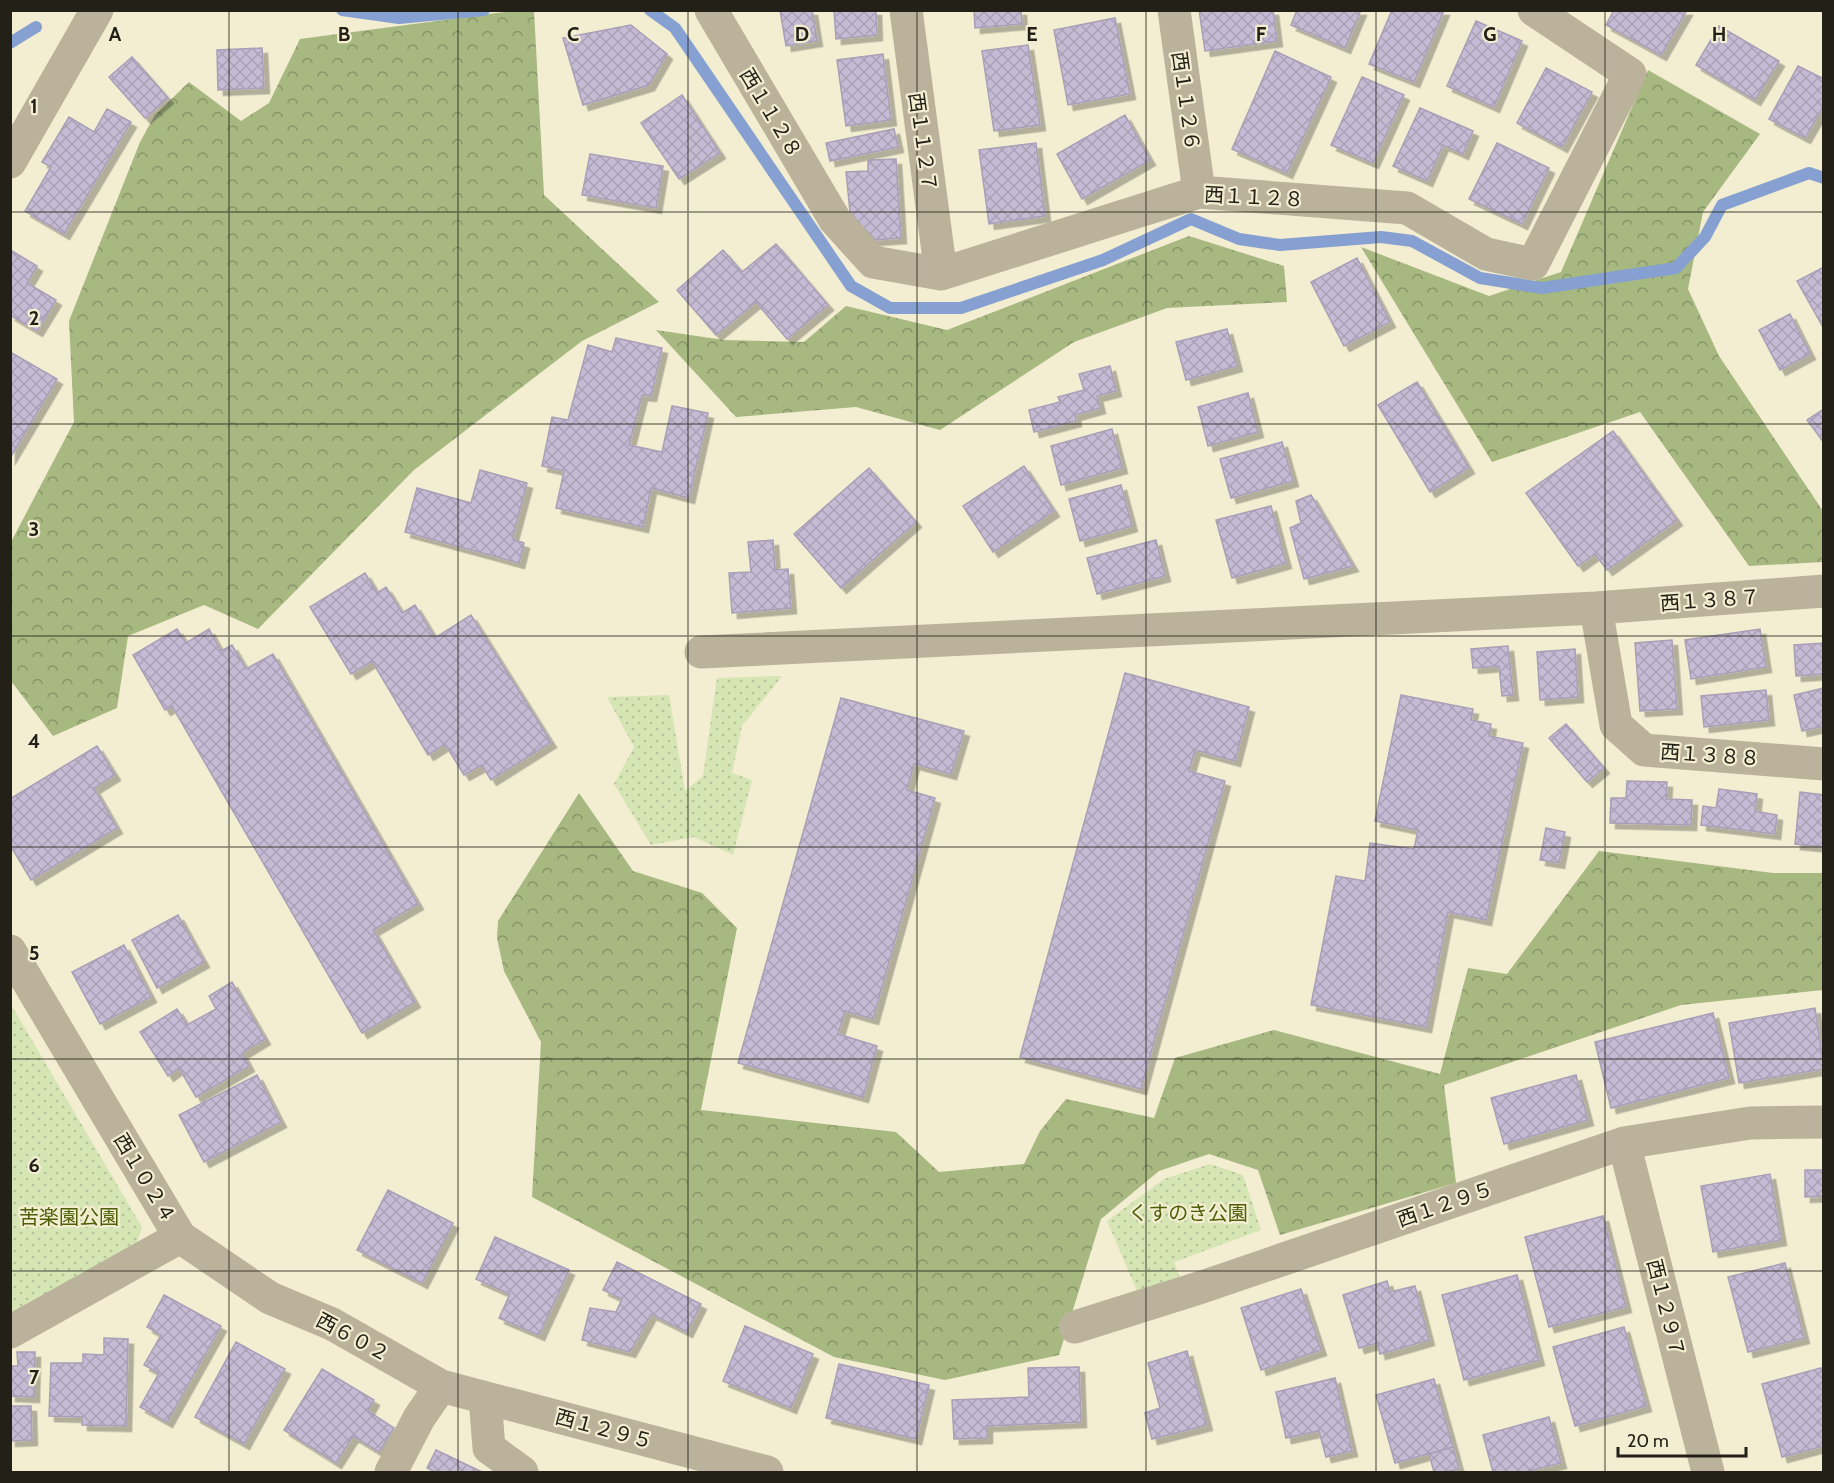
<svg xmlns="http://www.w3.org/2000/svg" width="1834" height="1483" font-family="Cabin,'Noto Sans JP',sans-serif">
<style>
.forest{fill:url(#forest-crowns)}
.park{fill:url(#park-dots)}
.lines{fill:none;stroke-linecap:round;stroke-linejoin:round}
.stream{stroke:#86a1d1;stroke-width:12}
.building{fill:url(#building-cross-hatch);stroke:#a99fb7;stroke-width:1.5;filter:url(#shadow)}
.minor{stroke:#bab29a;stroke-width:33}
.tertiary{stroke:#bab29a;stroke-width:33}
.grid{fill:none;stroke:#232117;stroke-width:1.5;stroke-opacity:0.55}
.labels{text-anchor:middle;stroke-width:4.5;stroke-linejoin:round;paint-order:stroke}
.street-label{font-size:20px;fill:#232117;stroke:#f3edd1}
.park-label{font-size:20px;fill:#4d5f08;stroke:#f3edd1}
.grid-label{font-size:20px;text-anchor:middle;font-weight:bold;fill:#232117;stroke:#f3edd1;stroke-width:4.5;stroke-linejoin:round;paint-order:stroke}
</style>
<defs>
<pattern id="forest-crowns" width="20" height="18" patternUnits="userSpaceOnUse" patternTransform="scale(1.5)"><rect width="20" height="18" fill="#a7b881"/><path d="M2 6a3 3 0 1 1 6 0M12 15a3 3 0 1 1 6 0" fill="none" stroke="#889569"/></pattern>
<pattern id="park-dots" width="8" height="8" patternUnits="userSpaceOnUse" patternTransform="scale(1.5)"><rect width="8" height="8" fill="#d5e5b4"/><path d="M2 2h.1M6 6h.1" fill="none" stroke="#b7c49a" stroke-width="1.8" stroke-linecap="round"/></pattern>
<pattern id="building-cross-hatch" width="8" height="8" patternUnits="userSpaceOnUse" patternTransform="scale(1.5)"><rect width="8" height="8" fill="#c6bbd5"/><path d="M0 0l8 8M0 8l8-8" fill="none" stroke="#aaa0b6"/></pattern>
<filter id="shadow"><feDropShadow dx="5.5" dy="5.5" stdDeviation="0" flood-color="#0004"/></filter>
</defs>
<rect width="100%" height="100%" fill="#f3edd1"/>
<path class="forest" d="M520,10l14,1 10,184 115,107 -77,39 -168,129 -156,159 -54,-24 -76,31 -11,72 -64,28 -42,-55v-139l63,-120 -5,-101 71,-179 15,-27 34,-33 52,39 28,-18 31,-64z
M1648,70l112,64 -57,78 -15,77 31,67 104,155v51l-74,4 -109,-154 -148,50 -131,-215 128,49 72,-24z
M1189,236l95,30 3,36 -120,6 -93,34 -134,88 -84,-23 -120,10 -80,-87 68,10 80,2 42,-36 101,24z
M579,793l54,78 69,22 35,35 -36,182 195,22 43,40 85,-8 16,-33 26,-32 88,19 21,-60 99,-28 166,44 28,-106 39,6 92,-123 174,22h51l-1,117 -142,15 -237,80 12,98 -176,52 -22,-65 -49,-16 -50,17 -58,48 -42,136 -114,25 -111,-23 -302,-160 9,-155 -37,-71 -7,-33 1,-17z"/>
<path class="park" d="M782,676l-40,50 -10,47 20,7 -19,75 -39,-18 -43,8 -37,-61 20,-37 -27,-50 62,-2 16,96 18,-15 14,-98z
M10,1003l132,224 -6,18 -126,74z
M1210,1164l33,11 18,55 -87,32 8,22 -41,16 -34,-79 57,-42z"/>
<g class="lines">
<path class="stream" d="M342,10l57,8 85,-8
M650,10l25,18 176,258 39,22h71l142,-48 88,-41 48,20 41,6 101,-8 31,4 68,37 62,10 134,-20 29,-31 17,-32 87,-32 15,5
M10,43l26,-16"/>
</g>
<path class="building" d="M780,10h32l5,31 -31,5z
M834,10h42l1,25 -41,4z
M974,10h47l1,14 -47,4z
M1199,10h74l4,31 -72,10z
M1297,10h64l-16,38 -54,-23z
M1392,10h52l-30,72 -45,-18z
M1614,10h73l-26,45 -55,-30z
M1115,18l15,76 -62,11 -14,-75z
M1476,21l46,20 -28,66 -47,-21z
M631,25l36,29 -18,31 -66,20 -20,-67z
M1719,26l60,35 -24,39 -59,-35z
M1028,45l12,80 -46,6 -12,-80z
M262,48l2,40 -46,2 -1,-40z
M1275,51l56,26 -44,96 -55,-24z
M883,54l8,66 -45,6 -9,-66z
M132,57l36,41 -23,20 -36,-41z
M1798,66l26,13v26l-19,33 -36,-19z
M1546,68l46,24 -30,55 -45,-24z
M1362,77l42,18 -31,68 -42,-18z
M682,95l38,58 -41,26 -38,-56z
M1420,108l53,23 -10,23 -20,-9 -16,36 -34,-15z
M107,109l24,13 -67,112 -39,-23 26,-44 -9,-5 27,-45 25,15z
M1125,115l25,45 -68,39 -25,-45z
M894,129l4,18 -68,14 -4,-18z
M1036,143l9,73 -56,8 -10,-74z
M1497,143l52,25 -27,56 -53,-25z
M590,154l73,12 -7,42 -74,-13z
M896,159l5,79 -28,2 -23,-28 -4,-40 22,-1v-11z
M776,244l52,61 -41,34 -31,-37 -40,33 -39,-45 46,-40 19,22z
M12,251l25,15 -10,17 29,17 -19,31 -27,-16v-61z
M1357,258l33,64 -46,24 -33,-64z
M1824,267v62l-27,-48z
M1790,314l20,40 -30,16 -21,-40z
M1227,329l10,37 -51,14 -10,-38z
M616,338l46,10 -11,48 -9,-1 -13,50 33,7 10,-46 36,7 -19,85 -38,-10 -8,39 -87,-19 8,-37 -22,-5 10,-49 16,3 20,-75 24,7z
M10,352l47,27 -47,79z
M1110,366l6,25 -19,5 3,12 -25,7 1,6 -42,11 -5,-22 31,-8 -2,-5 26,-7 -5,-16z
M1417,382l52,86 -39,24 -52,-87z
M1248,393l10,39 -50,14 -10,-39z
M1824,409v34l-17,-23z
M1112,429l10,39 -61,17 -10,-39z
M1613,431l64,89 -70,50 -12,-16 -17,12 -52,-73z
M1282,442l11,39 -62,17 -11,-39z
M1024,466l30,45 -61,41 -30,-46z
M869,468l47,54 -75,66 -47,-54z
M480,470l47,13 -15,56 12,4 -5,20 -114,-31 12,-44 54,15z
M1121,485l11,41 -52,15 -11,-42z
M1311,495l42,71 -49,13 -14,-51 11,-5 -5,-22z
M1271,506l15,57 -54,15 -16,-58z
M773,540l2,30 13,-1 3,39 -59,5 -3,-40 22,-1 -3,-30z
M1156,540l9,36 -68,18 -10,-36z
M365,573l12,20 9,-6 16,26 13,-8 20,33 36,-23 80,127 -60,38 -9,-15 -18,10 -19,-31 -17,11 -56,-94 -21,13 -41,-67z
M177,629l9,14 23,-14 12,22 11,-6 14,24 27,-15 145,250 -45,26 42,72 -53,31 -190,-327 -7,4 -32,-55z
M1760,629l6,38 -75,12 -6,-39z
M1672,640l5,69 -37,2 -5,-68z
M1824,643v31l-28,2 -2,-31z
M1508,646l5,49 -11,1 -3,-30 -26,2 -2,-19z
M1575,649l3,48 -38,3 -3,-48z
M1125,673l124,34 -14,54 -40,-11 -6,21 36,10 -84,308 -121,-32z
M1824,688v38l-22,5 -8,-36z
M1766,690l3,30 -65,7 -3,-31z
M1401,695l72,14 -2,11 20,4 -2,12 34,7 -37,177 -38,-8 -22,115 -115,-22 25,-129 29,5 5,-38 44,6 4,-19 -43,-9z
M841,698l123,33 -13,43 -37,-10 -7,26 28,8 -62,221 -28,-8 -7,23 39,12 -14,51 -125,-34z
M1566,724l38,44 -17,14 -38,-44z
M97,746l18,29 -21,13 23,40 -86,52 -21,-35v-46z
M1627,781l40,1 -1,17 26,1 -1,25 -81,-2 1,-25h15z
M1719,789l38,5 -2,17 22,4 -2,19 -74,-9 2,-19 13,2z
M1800,792l24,3v52l-29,-3z
M1546,828l19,4 -6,31 -19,-3z
M178,915l26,47 -47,26 -25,-48z
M124,945l27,52 -51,27 -28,-52z
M232,982l33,57 -23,14 7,13 -53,31 -17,-29 -11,8 -28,-44 37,-23 10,16 29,-16 -7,-13z
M1815,1008l9,61 -85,14 -10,-60z
M1713,1013l16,65 -118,30 -16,-66z
M257,1075l24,47 -77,40 -25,-47z
M1576,1075l12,45 -84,24 -13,-46z
M1805,1170h19v26l-19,1z
M1770,1174l11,66 -68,12 -12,-66z
M388,1190l65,33 -31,60 -65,-33z
M1603,1216l23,91 -77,20 -24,-90z
M495,1237l74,33 -30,65 -40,-17 11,-24 -34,-15z
M617,1262l84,42 -14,28 -36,-18 -21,38 -48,-12 8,-32 26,4 6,-13 -19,-9z
M1785,1263l19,75 -56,14 -20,-75z
M1517,1275l22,85 -75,20 -22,-85z
M1387,1281l3,11 25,-6 14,54 -49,14 -3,-11 -18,5 -16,-53z
M1301,1289l20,61 -60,20 -20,-62z
M164,1295l57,31 -54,96 -27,-15 19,-34 -15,-8 17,-30 -14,-8z
M745,1326l68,28 -22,54 -68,-27z
M1624,1327l22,79 -71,20 -22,-79z
M104,1338l24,1 -2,87 -44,-1v-8l-33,-1 2,-53h32v-9l21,1z
M236,1342l49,27 -41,75 -49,-27z
M1187,1351l20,74 -55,14 -7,-26 15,-5 -12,-45z
M17,1352h18l-1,45 -24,-1v-30h8z
M839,1364l90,21 -13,54 -90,-21z
M1079,1367l2,55 -94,4v12l-33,1 -2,-39 77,-3 -1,-29z
M1821,1368l3,9v69l-42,11 -20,-73z
M322,1369l52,31 -6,11 26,17 -15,24 -26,-16 -17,27 -52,-33z
M1335,1378l17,73 -26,6 -7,-26 -33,7 -10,-46z
M1434,1379l19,68 -58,16 -19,-68z
M10,1406h21l1,34 -22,1z
M1549,1417l12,46 -36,9h-32l-10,-37z
M1453,1447l6,22 -14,3h-11l-5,-18z
M436,1450l46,22h-47l-8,-4z"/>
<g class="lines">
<path class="minor" d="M711,10l124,210 38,42 68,12 258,-82 208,16 79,46 47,10 97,-190 -96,-64
M906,10l35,264
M1174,10l25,182
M1596,608l20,117 28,25 180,14
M701,652l895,-44 228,-17
M10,951l170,286 -170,95
M1624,1143l84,329
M180,1237l90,61 62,26 109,62 326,86
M1075,1327l127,-40 422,-144 126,-20 74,-1
M485,1398l4,50 33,24
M391,1472l28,-54 22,-32"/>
<path class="tertiary" d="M10,162l87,-152"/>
</g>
<path class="grid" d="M229,10v1462M458,10v1462M688,10v1462M917,10v1462M1146,10v1462M1376,10v1462M1605,10v1462M10,212h1814M10,424h1814M10,636h1814M10,847h1814M10,1059h1814M10,1271h1814"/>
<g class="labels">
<g class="street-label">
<text transform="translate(1186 101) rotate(82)" y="7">西１１２６</text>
<text transform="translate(771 113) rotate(59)" y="7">西１１２８</text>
<text transform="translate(923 142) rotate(82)" y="7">西１１２７</text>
<text transform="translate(1254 197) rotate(3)" y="7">西１１２８</text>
<text transform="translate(1710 600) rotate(-4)" y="7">西１３８７</text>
<text transform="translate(1710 755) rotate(4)" y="7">西１３８８</text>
<text transform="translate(145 1178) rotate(59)" y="7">西１０２４</text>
<text transform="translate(1445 1204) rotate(-19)" y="7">西１２９５</text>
<text transform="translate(1666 1308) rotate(76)" y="7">西１２９７</text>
<text transform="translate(353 1337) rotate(28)" y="7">西６０２</text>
<text transform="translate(604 1429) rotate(15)" y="7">西１２９５</text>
</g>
<g class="park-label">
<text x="1188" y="1220">くすのき公園</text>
<text x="69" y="1224">苦楽園公園</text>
</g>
</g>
<g class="grid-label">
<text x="115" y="41">A</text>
<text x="344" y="41">B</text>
<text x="573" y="41">C</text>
<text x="802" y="41">D</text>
<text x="1032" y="41">E</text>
<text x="1261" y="41">F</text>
<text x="1490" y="41">G</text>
<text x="1719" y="41">H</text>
<text x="34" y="113">1</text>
<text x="34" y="325">2</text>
<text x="34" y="536">3</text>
<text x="34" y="748">4</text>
<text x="34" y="960">5</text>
<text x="34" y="1172">6</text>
<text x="34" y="1384">7</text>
</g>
<rect width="1834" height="1483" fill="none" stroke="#232117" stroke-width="24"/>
<path d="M1618 1447v9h128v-9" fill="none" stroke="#232117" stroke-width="3"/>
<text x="1627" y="1447" font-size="18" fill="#232117" stroke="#f3edd1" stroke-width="4.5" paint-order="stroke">20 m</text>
</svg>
